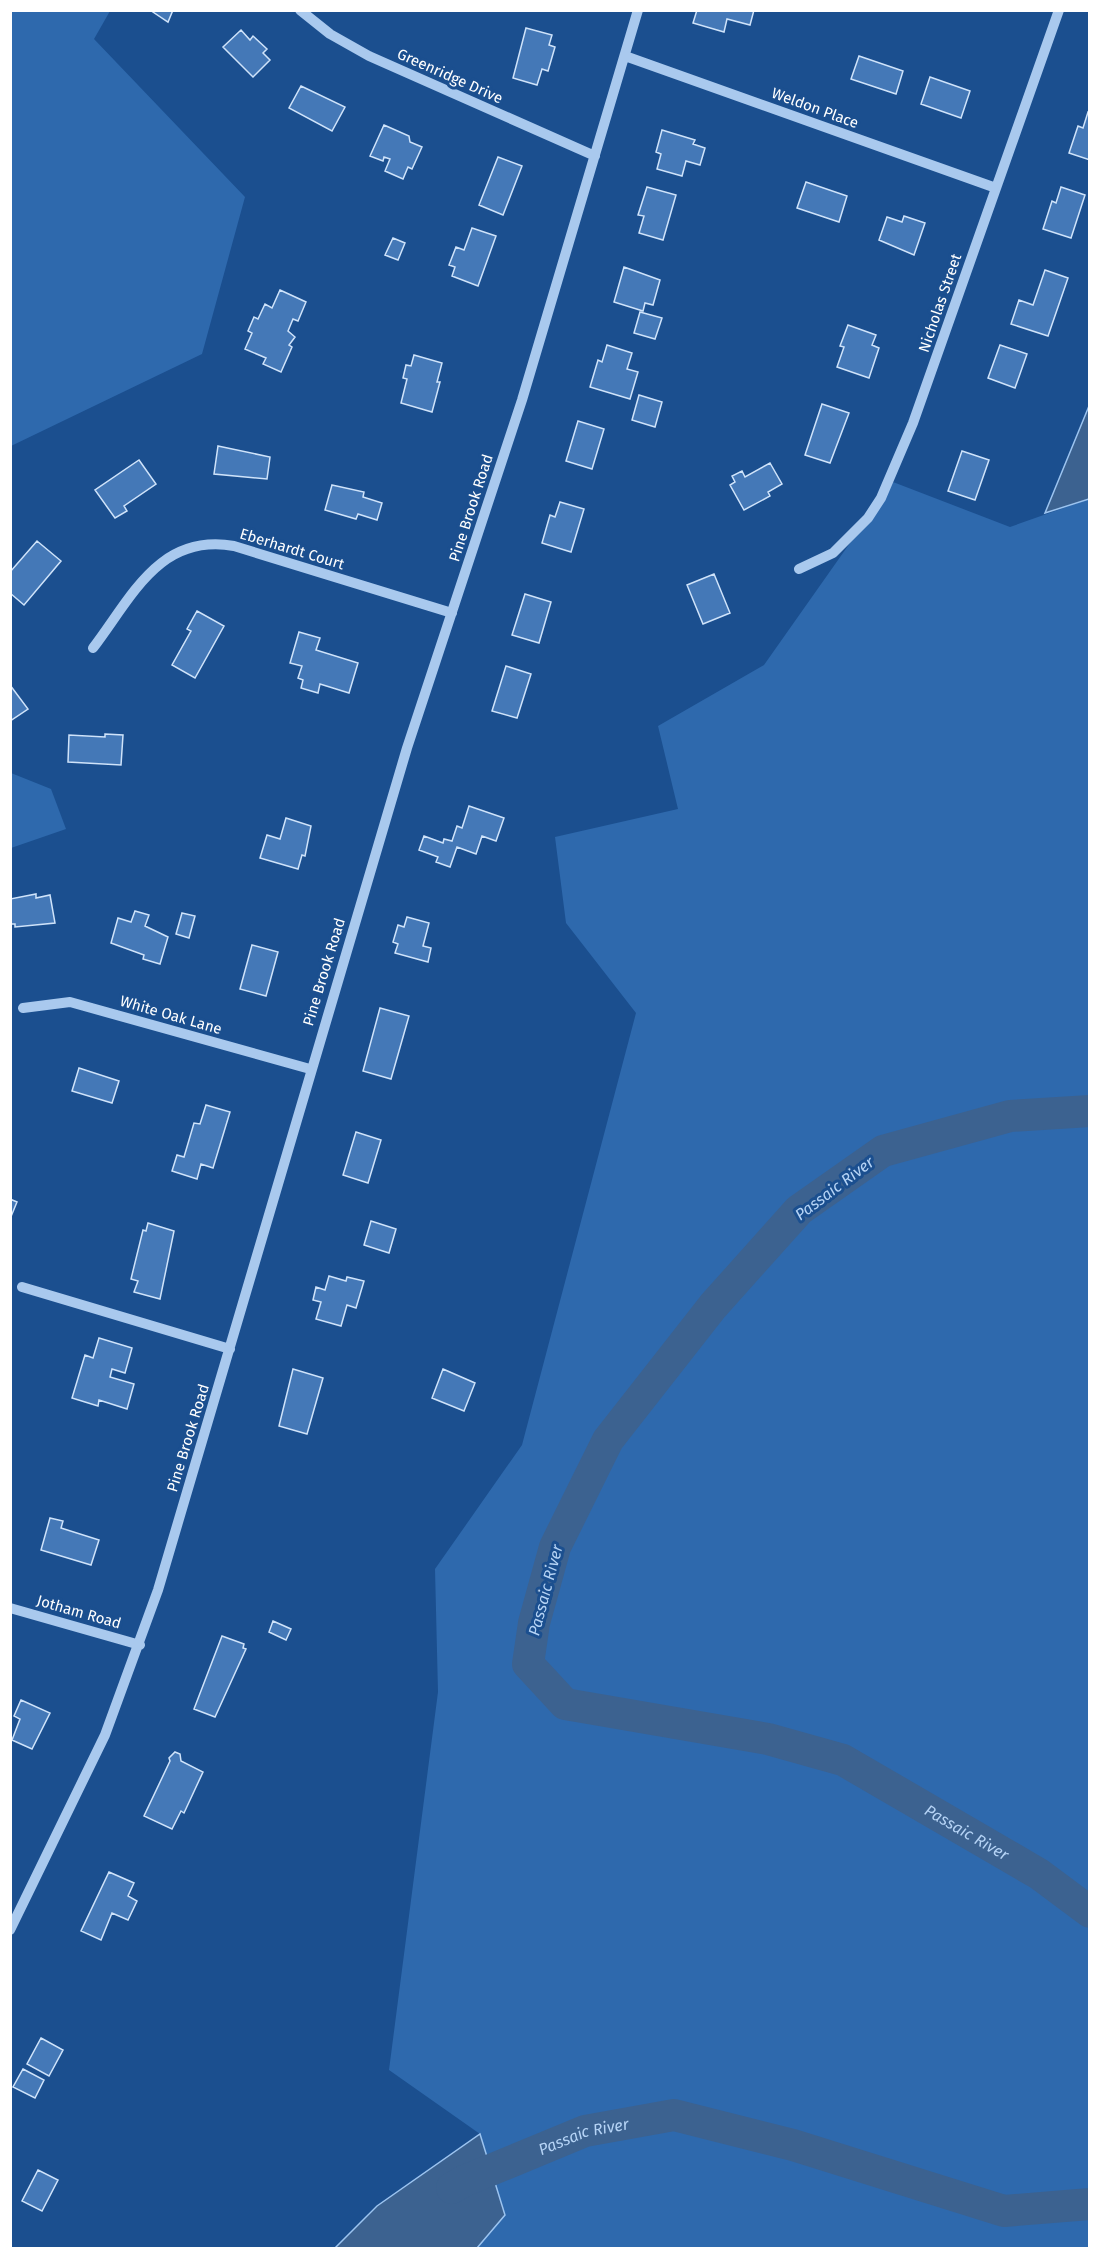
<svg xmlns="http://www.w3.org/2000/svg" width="1100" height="2259" font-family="'Fira Sans',sans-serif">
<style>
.green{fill:#2e69ad}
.water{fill:#3c6290;stroke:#9cc4f0;stroke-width:1.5}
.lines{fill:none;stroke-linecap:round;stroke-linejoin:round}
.river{stroke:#3c6290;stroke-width:32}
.building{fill:#4478b7;stroke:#cfe3fa;stroke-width:1.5}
.minor{stroke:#a9c9ee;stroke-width:10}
.labels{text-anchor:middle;stroke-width:6;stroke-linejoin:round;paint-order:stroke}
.street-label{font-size:15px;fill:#fff;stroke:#1b4f8f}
.water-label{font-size:16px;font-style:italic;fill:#b5d3f5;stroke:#1b4f8f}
</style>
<rect width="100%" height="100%" fill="#1b4f8f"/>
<path class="green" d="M11,10l99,1 -16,28 151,158 -43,157 -191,92z
M893,482l117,45 79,-28v1749h-612l28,-33 -25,-81 -91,-64 49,-378 -3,-123 87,-124 114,-432 -70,-90 -11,-86 123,-28 -20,-83 106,-61z
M11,773l40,16 15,40 -55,19z"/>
<path class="water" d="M1089,406v93l-44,14z
M480,2134l25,81 -28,33h-142l42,-42z"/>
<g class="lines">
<g class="river">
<path id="s1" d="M1090,1111l-80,5 -127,35 -84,59 -86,96 -105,134 -53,107 -21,76 -6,41 37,40 203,35 75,21 196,114 51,38"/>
<path id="s2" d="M452,2188l12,-7 121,-50 89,-16 119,30 211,66 86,-7"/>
</g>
</g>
<path class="building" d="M150,10h23l-5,12z
M697,10h57l-4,15 -23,-6 -3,13 -31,-9z
M526,28l26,7 -3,10 6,2 -7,24 -6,-2 -5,16 -24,-7z
M241,30l9,10 3,-4 14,13 -4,4 7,7 -17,17 -30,-30z
M859,56l44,15 -7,23 -45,-15z
M930,77l40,14 -9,27 -40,-14z
M301,86l44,21 -13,24 -43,-23z
M1088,112l2,1v47l-21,-7 9,-27 5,2z
M384,125l25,11 1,6 12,5 -10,22 -4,-2 -5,12 -18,-8 5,-12 -6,-2 -1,4 -13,-5z
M662,130l33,10 -2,4 12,4 -5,17 -14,-4 -4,15 -25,-7 4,-15 -5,-2z
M498,157l24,9 -19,49 -24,-10z
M806,182l41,14 -8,26 -42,-14z
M647,187l29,8 -13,45 -24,-7 5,-17 -6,-1z
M1061,187l24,8 -14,43 -28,-9 9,-28 4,2z
M904,216l21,7 -11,32 -35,-15 8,-23 15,5z
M472,228l24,8 -18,50 -26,-10 3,-9 -6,-2 7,-18 8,3z
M393,238l12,5 -7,17 -13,-5z
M624,267l36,13 -7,25 -8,-2 -2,8 -29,-9z
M1045,270l23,8 -20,58 -37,-12 8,-24 14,5z
M280,290l26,12 -8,19 -5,-2 -5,12 7,6 -6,8 3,2 -11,25 -18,-8 3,-6 -21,-9 7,-16 -4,-2 6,-14 4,2 7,-15 7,4z
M640,312l22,6 -7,21 -21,-6z
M848,325l28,10 -4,10 7,3 -10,30 -32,-11 7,-20 -4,-1z
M607,345l25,8 -5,16 11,3 -8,27 -40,-12 8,-27 4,2z
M1000,345l27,9 -12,34 -27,-10z
M414,355l28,8 -5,19h3l-8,30 -31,-9 6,-24 -4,-1 3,-13 5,1z
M639,395l23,7 -7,25 -23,-7z
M822,404l27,9 -19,50 -25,-8z
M578,421l26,8 -12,40 -26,-8z
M218,446l52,11 -3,22 -53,-5z
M962,451l27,9 -14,40 -27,-9z
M139,460l17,24 -32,22 3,5 -12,7 -20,-28z
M770,463l12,21 -14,8 2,4 -26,14 -14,-25 5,-3 -3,-6 10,-5 3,6z
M332,485l32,7 -1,5 19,6 -5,17 -19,-6 -2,5 -31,-9z
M560,502l24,7 -13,43 -29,-9 8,-28 5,2z
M37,541l24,20 -37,44 -14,-12v-21z
M714,574l16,39 -27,11 -16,-39z
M525,594l26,8 -12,41 -27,-8z
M197,611l27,15 -29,52 -23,-13 19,-34 -4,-2z
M299,632l21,6 -4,12 42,13 -9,30 -29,-9 -2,9 -17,-5 2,-8 -5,-2 4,-12 -12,-3z
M506,666l25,8 -14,44 -25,-7z
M10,685l18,24 -18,12z
M105,734l18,1 -2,30 -53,-3 1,-27 36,2z
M469,806l35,12 -8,23 -14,-5 -6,18 -19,-7 -7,20 -14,-5 2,-5 -19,-7 5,-14 19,7 1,-4 8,2 5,-15 5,2z
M286,818l25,8 -6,30 -3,-1 -4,14 -38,-11 7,-23 13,4z
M36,894v4l14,-3 5,28 -40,4v-3h-5v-25z
M135,911l14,4 -4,11 23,11 -8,27 -17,-5 1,-4 -33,-12 7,-25 13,4z
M182,913l13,3 -6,22 -13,-4z
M407,917l22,6 -6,23 8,2 -3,14 -33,-9 3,-9 -5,-2 5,-17 6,2z
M252,945l26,7 -12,44 -26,-7z
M380,1008l29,8 -18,63 -28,-8z
M79,1068l40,13 -7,22 -40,-12z
M206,1105l24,7 -17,56 -12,-4 -4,15 -25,-8 5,-16 7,2 10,-34 6,1z
M356,1132l25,8 -13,43 -25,-8z
M10,1199l7,3 -7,17z
M371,1221l25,8 -7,24 -25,-8z
M148,1223l26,8 -14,68 -26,-7 4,-11 -7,-2 12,-49 3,1z
M329,1276l17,5 1,-4 17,4 -8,27 -9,-3 -6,21 -25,-7 5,-17 -8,-2 3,-13 9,3z
M99,1338l33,10 -7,25 -13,-4 -2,8 24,7 -7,25 -28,-9 -1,6 -26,-8 13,-43 8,3z
M293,1369l30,9 -16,56 -28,-8z
M443,1369l32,14 -11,28 -32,-13z
M50,1518l13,3 -2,7 38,12 -8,25 -50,-15z
M273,1621l18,8 -5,11 -17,-8z
M222,1636l22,8 -1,4 3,1 -31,68 -21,-8z
M21,1700l29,13 -18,36 -20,-9 8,-21 -6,-3z
M175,1752l5,2 1,7 22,11 -19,41 -3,-2 -9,18 -28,-13 26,-55 -1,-3z
M109,1872l25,11 -6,13 9,5 -9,19 -16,-7 -11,27 -20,-9z
M41,2038l22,12 -14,26 -22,-12z
M23,2069l21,11 -9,18 -22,-11z
M38,2170l20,10 -16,31 -20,-10z"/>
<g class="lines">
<path class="minor" d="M300,10l30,24 39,22 226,100
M625,56l371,132
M799,569l34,-16 35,-35 13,-20 32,-75 146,-413
M93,648c39,-51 66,-115 141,-102l218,67
M23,1008l47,-6 240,67
M22,1287l208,62
M10,1608l130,37
M10,1930l95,-195 53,-145 249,-842 115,-348 116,-390"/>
</g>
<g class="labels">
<g class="street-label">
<text transform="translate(450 76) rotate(24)" y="5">Greenridge Drive</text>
<text transform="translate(815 108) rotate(20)" y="5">Weldon Place</text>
<text transform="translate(940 303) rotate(-71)" y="5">Nicholas Street</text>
<text transform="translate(471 508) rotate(-72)" y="5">Pine Brook Road</text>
<text transform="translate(292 549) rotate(17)" y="5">Eberhardt Court</text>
<text transform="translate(324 972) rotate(-73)" y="5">Pine Brook Road</text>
<text transform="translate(171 1015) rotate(16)" y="5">White Oak Lane</text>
<text transform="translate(188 1438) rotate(-73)" y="5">Pine Brook Road</text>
<text transform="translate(79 1612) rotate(16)" y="5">Jotham Road</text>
</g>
<g class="water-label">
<text transform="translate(834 1188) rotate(-37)" y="6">Passaic River</text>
<text transform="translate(545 1590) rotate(-75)" y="6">Passaic River</text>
<text dy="6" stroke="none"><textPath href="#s1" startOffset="1335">Passaic River</textPath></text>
<text dy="6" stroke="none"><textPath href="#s2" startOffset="142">Passaic River</textPath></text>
</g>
</g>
<rect width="1100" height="2259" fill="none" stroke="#ffffff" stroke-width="24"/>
</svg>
